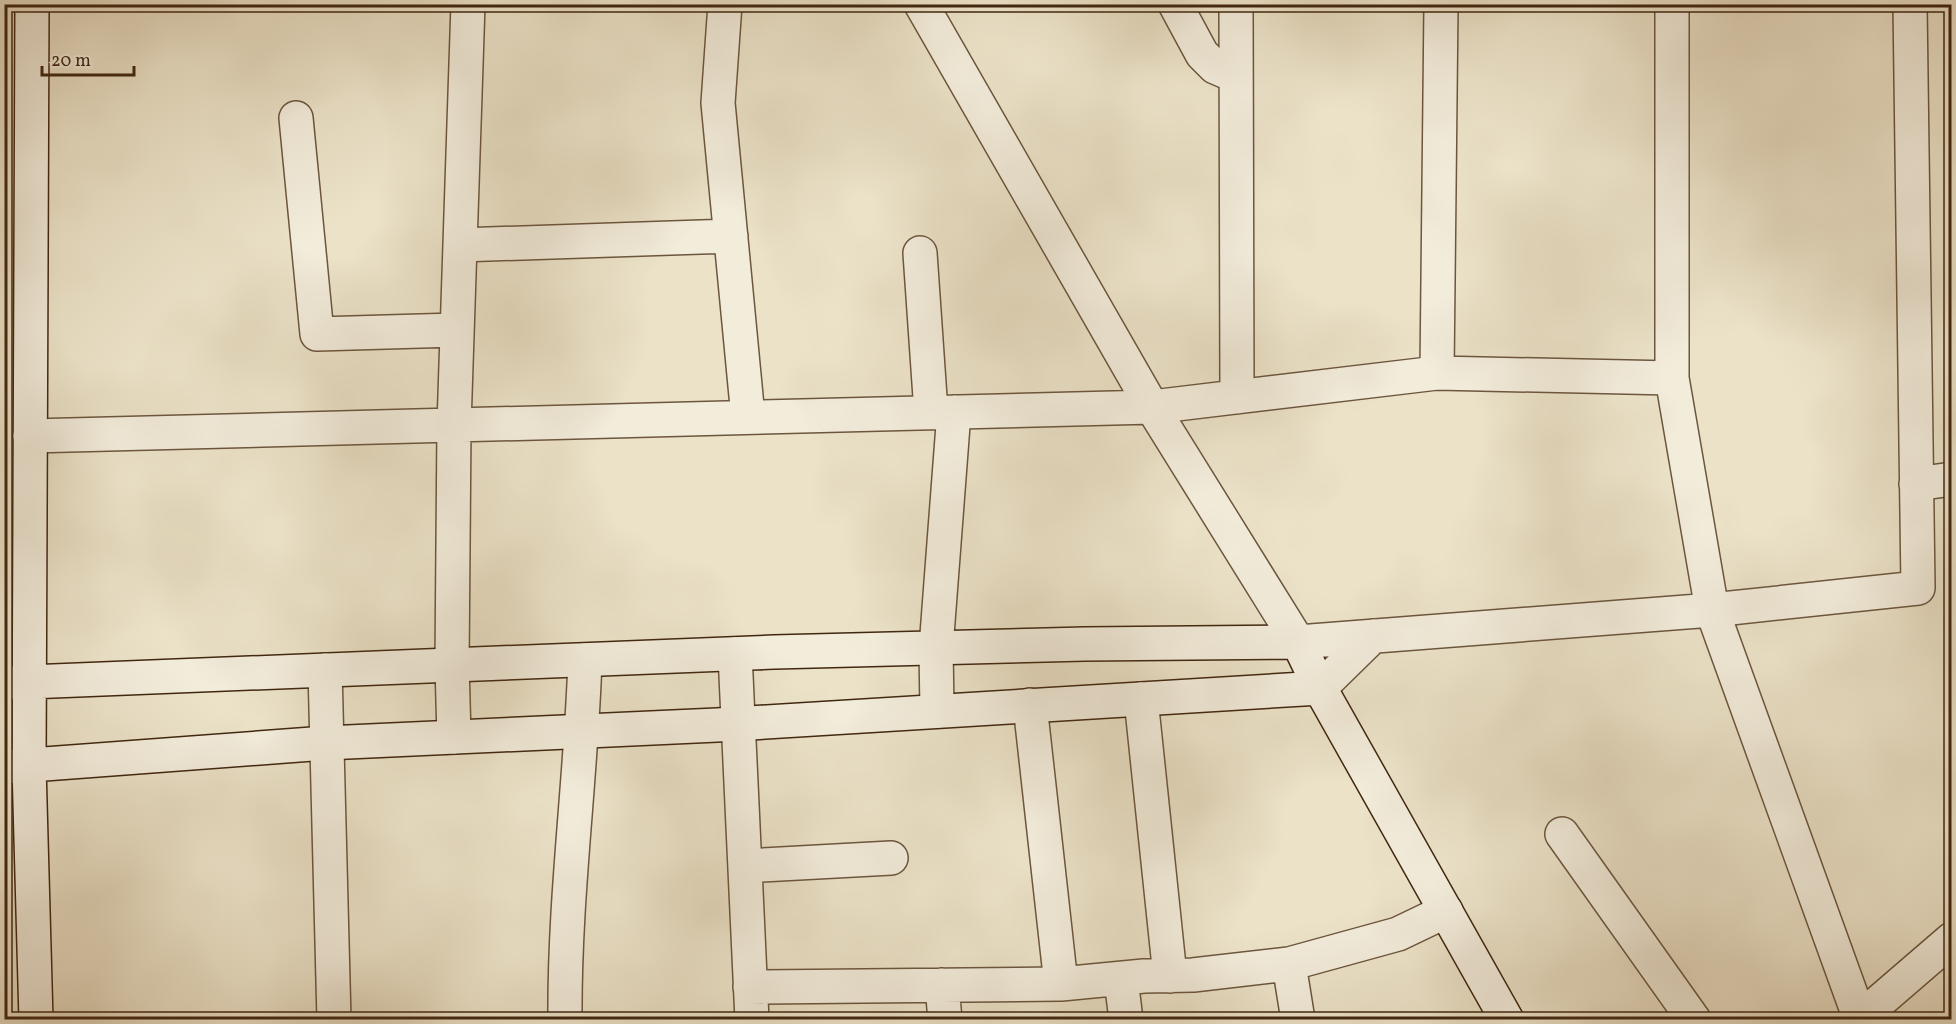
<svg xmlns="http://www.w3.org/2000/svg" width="1956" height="1024" font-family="Vollkorn,serif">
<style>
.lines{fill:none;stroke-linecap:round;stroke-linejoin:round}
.street-casing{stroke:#6c563e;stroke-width:36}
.secondary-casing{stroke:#412710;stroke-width:36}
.street{stroke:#f2ecdb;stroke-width:33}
.secondary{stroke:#f2ecdb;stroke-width:33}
</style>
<rect width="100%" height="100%" fill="#ebe2c8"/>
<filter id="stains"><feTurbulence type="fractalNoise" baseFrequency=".00333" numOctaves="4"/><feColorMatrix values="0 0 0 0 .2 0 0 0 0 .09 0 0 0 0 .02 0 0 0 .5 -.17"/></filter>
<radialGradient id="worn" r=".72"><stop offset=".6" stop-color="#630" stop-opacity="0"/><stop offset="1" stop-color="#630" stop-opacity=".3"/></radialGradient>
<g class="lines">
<defs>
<path id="street" d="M725,4l-7,99 30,314
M921,4l231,403 146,235 414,-32 206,-22 -8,-584
M1175,4l27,50 13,13 21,9
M1236,4l1,393
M1672,4v374l40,232 148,409
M296,118l21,216 139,-4
M460,245l271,-9
M920,253l11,159
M1437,373l4,-369
M30,436l1122,-29 285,-34 235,5
M1916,484l36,-5
M735,654l17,366
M325,670l9,350
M1320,688l53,-52
M1141,699l29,277
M1030,705l31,279 83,-8 49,-1 96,-11 109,-30 48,-23
M937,711l-1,-63 18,-236
M454,737l-2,-72 2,-240 14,-421
M1562,834l132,186
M745,866l146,-8
M1289,964l9,56
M1121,979l5,41
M942,985l3,35
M750,987l311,-3
M565,1020c-1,-121 16,-240 20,-360
M1858,1020l94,-81"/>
<path id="secondary" d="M32,4l-3,762 7,254
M4,683l770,-31 311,-8 213,-2 22,46 187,332
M4,767l322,-24 391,-18 603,-37"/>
</defs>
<use href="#street" class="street-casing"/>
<use href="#secondary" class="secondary-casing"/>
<use href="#street" class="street"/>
<use href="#secondary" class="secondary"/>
</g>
<rect width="1956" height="1024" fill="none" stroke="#ebe2c8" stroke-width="24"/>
<rect x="6" y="6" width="1944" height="1012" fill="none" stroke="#412710" stroke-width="3"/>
<rect x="12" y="12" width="1932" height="1000" fill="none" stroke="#412710" stroke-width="1.5"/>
<path d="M42 66v9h92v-9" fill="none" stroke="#412710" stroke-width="3"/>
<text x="51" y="66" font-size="18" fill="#412710" stroke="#f2ecdb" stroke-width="4.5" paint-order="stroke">20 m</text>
<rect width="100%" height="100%" filter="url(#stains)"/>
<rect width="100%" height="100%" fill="url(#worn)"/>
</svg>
